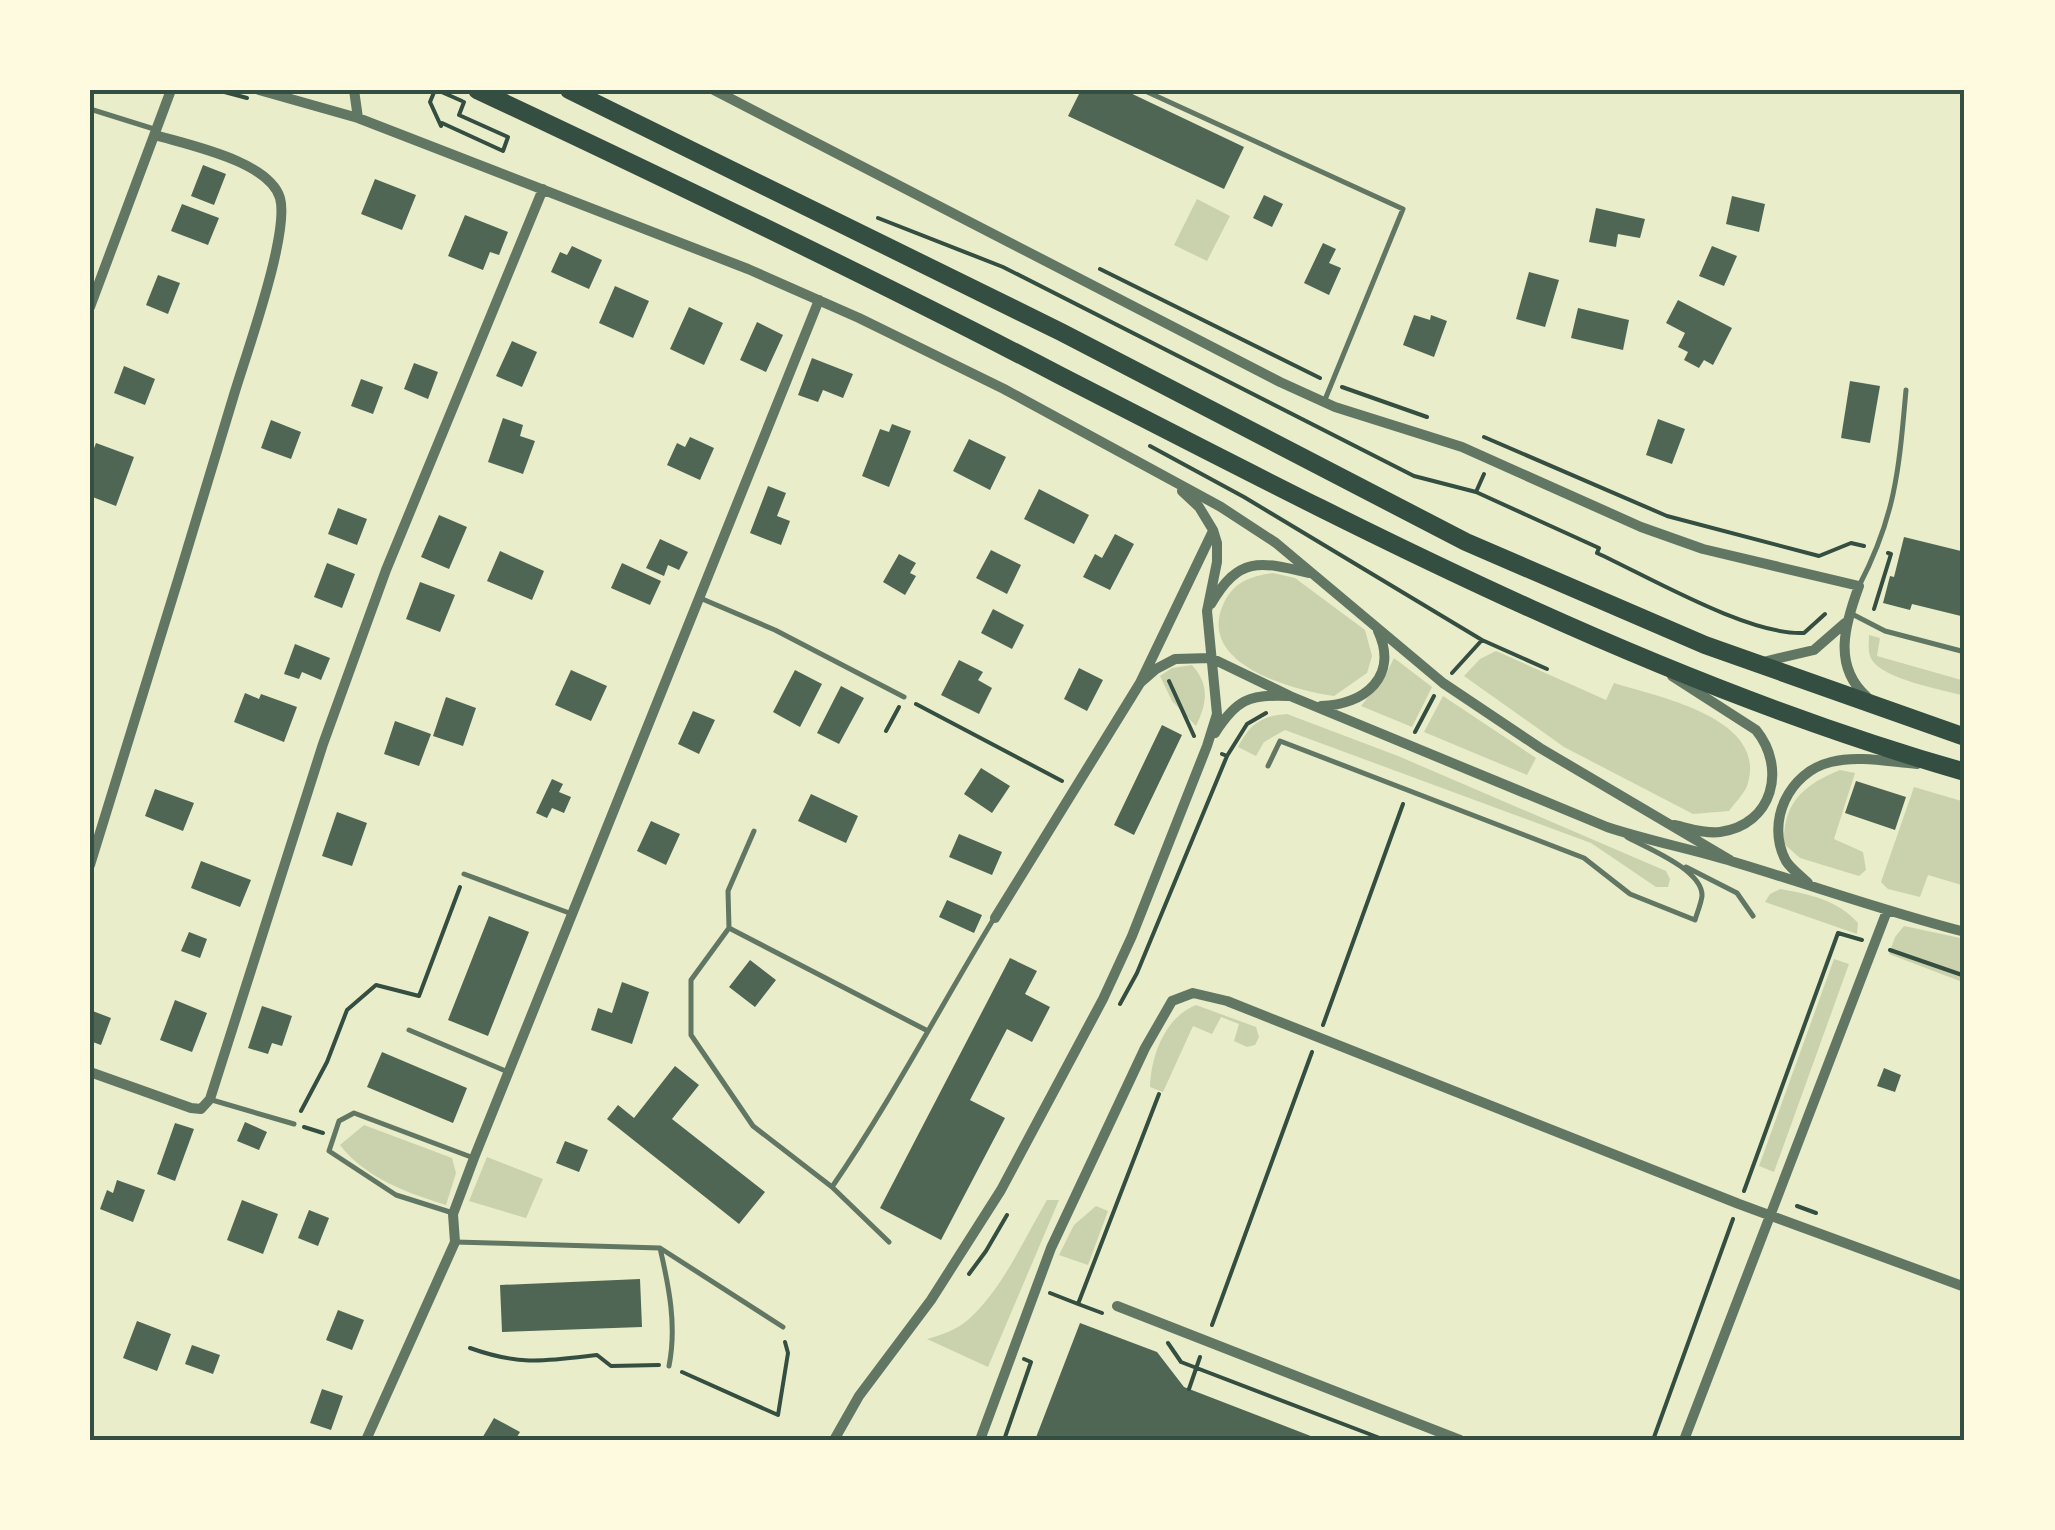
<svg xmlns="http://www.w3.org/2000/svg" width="2055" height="1530" font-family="Lora,serif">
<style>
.green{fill:#cad2ad}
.building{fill:#4f6655}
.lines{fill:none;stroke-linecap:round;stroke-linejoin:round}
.path{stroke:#344e41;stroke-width:4}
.service{stroke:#617663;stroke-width:5}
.minor{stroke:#617663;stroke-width:10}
.primary{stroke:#344e41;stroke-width:18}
.neatline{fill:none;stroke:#344e41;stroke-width:4}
</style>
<rect width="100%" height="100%" fill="#e9edc9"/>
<path class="green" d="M1197,199l33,17 -23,45 -33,-16z
M1273,573l22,5 70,52 7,26 -5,17 -33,23c-42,-6 -137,-32 -111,-91 10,-23 27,-29 50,-32z
M1869,635l11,3 -3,18 88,25v15c-22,-6 -82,-17 -93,-36 -5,-8 -3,-16 -3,-25z
M1496,651l110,49 8,-17c44,14 156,35 133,103 -3,8 -13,18 -18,25l-36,3 -129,-67 -100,-71 16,-17z
M1394,658l38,29 -20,40 -51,-21 24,-30z
M1192,665c18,20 15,38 4,61l-24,-25 -12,-25 12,-8z
M1443,696l93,62 -9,17 -103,-43z
M1287,714l111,42 268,115 4,8 -2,8h-12l-65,-44 -306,-113 -21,12 -8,14 -18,-9c12,-23 23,-31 49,-33z
M1840,770l15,3 -21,66 29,13 3,18 -7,6 -59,-18 -16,-14c-1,-41 19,-59 56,-74z
M1914,787l51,15v84l-37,-11 -8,22 -32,-8 -7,-7z
M1780,889c29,5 58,11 78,34l-1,11 -92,-32 5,-8z
M1904,926l61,13v44l-76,-29 6,-17z
M1834,959l15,5 -75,208 -15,-6z
M1196,1005l60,22 3,10 -4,8 -8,2 -13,-6 5,-17 -18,-7 -9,17 -19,-8 -30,66 -13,-5c1,-31 15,-70 46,-82z
M364,1125l88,33 4,15 -10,32c-38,-12 -81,-27 -106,-60z
M487,1157l56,22 -17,39 -57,-17z
M1047,1200h12l-71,167 -61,-28c14,-4 30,-9 42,-20 34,-31 55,-80 78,-119z
M1096,1206l12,5 -20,54 -29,-10 15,-30z"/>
<path class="building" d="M1081,90h43l120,57 -20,42 -156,-73z
M203,165l23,9 -12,31 -23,-9z
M375,179l41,16 -14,35 -41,-16z
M1264,195l19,9 -11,23 -19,-9z
M1732,196l33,8 -6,28 -33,-8z
M182,204l37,14 -11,27 -37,-14z
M1596,208l49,11 -5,19 -22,-4 -2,13 -27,-5z
M465,215l43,17 -9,23 -9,-3 -7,18 -35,-14z
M1323,243l13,6 -7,14 12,5 -12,27 -25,-12z
M572,246l30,14 -13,29 -38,-17 9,-20 7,3z
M1712,246l25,10 -13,30 -25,-10z
M1529,272l30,8 -14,47 -29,-8z
M158,275l22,8 -12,31 -22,-9z
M615,286l34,15 -16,37 -34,-15z
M1678,300l54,28 -19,37 -9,-5 -5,8 -15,-8 4,-8 -10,-5 7,-14 -19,-10z
M689,307l34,16 -19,42 -34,-16z
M1578,308l51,12 -6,30 -52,-12z
M1414,315l16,5 1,-5 16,6 -13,36 -31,-12z
M757,322l26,13 -17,37 -26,-12z
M512,341l25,11 -15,35 -26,-11z
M812,358l41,16 -10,24 -20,-8 -5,12 -20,-7z
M414,363l24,9 -10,27 -24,-10z
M124,366l31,13 -10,26 -31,-12z
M361,379l22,8 -10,27 -22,-8z
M1850,381l30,5 -10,57 -29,-5z
M503,418l20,7 -3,11 15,5 -12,33 -35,-12z
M1658,419l27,10 -13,35 -26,-9z
M271,420l30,12 -10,27 -30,-11z
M892,424l19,7 -22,56 -27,-11 18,-47 9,3z
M690,437l24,11 -14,32 -33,-15 10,-22 8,4z
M969,439l37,18 -16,33 -37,-19z
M96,443l38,14 -18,49 -26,-10v-37z
M768,486l18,7 -9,23 13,5 -9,24 -31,-12z
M1039,489l50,26 -15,29 -50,-25z
M338,508l29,11 -10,26 -29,-11z
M439,515l28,12 -18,42 -28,-12z
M1115,534l19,10 -24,46 -27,-13 12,-23 7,4z
M1904,537l61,15v65l-53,-13 -2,6 -27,-7 7,-27 4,1z
M660,539l28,13 -9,18 -11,-5 -4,11 -18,-8z
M991,550l30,15 -14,29 -31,-16z
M500,551l44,20 -12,29 -45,-19z
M899,554l17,9 -6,10 6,3 -11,19 -22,-13z
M327,563l28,11 -13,34 -28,-11z
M622,563l39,18 -11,24 -39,-17z
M420,582l35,13 -15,37 -34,-13z
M993,609l31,16 -12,24 -31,-16z
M295,644l35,14 -9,22 -19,-8 -3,7 -15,-5z
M959,660l24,12 -5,8 14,8 -13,26 -38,-19z
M1079,668l24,12 -16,31 -23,-12z
M571,670l36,16 -16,35 -36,-16z
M795,670l27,14 -22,43 -27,-15z
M841,686l23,12 -25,46 -22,-11z
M245,693l14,6 2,-5 36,13 -13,35 -50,-20z
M446,697l30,11 -13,38 -30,-10z
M693,711l22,9 -16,34 -21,-10z
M395,721l36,13 -12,32 -35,-12z
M1162,725l20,10 -48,100 -20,-10z
M981,768l29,18 -18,27 -28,-19z
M552,779l11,5 -4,8 12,5 -7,16 -12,-5 -5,10 -11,-5z
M1856,781l50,16 -11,33 -50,-17z
M155,789l39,14 -11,28 -38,-15z
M811,794l47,22 -12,27 -48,-22z
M337,812l30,11 -15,43 -30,-10z
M651,821l29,13 -14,31 -29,-14z
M959,834l43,18 -10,23 -43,-18z
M201,861l50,19 -11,27 -49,-19z
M947,900l35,15 -8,18 -35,-16z
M489,916l40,16 -41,104 -40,-16z
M189,932l18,7 -7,19 -19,-7z
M1010,958l27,13 -12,23 25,13 -18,35 -25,-13 -37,71 35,18 -64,122 -61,-32z
M750,960l26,20 -21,27 -26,-20z
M622,982l27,10 -17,52 -41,-14 7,-22 14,5z
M175,1000l32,13 -15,39 -32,-12z
M262,1006l30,10 -10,30 -10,-3 -4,11 -20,-6z
M90,1010l21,8 -10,27 -11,-4z
M382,1052l85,36 -14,35 -86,-36z
M675,1066l24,19 -27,34 93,73 -26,32 -132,-105 11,-14 16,13z
M1884,1068l17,7 -6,17 -18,-6z
M245,1122l22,10 -8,18 -22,-9z
M175,1123l19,6 -19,52 -18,-7z
M565,1141l23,9 -9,22 -23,-9z
M117,1180l28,10 -12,32 -33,-13 7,-19 6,3z
M242,1200l36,14 -15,40 -36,-14z
M309,1210l20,8 -11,28 -20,-8z
M640,1279l2,48 -140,5 -2,-47z
M338,1310l26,10 -12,30 -26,-10z
M137,1321l34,13 -14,37 -34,-13z
M1080,1323l77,29 27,35 137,53h-286z
M192,1345l28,10 -7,19 -28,-10z
M322,1389l21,7 -12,34 -21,-7z
M494,1418l26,14 -5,8h-34z"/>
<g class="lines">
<path class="path" d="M217,90l30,8
M435,90l-5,12 11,24
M437,90l25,11
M442,123l61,28 5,-14 -49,-22 5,-13
M878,218l125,49 411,209 62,16
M1100,269l220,109
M1342,387l85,30
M1484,437l183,79 152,40 32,-13 13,3
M1150,446l94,51 238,143
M1484,474l-8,18 123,56 -2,5c52,24 153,83 207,80l21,-19
M1874,609l17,-55 -3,-1
M1452,673l30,-33 65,29
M1169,681l25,55
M916,704l146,77
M886,731l13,-24
M1415,732l19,-36
M1222,754l5,2 20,-32 19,-11
M1890,950l75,26
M1120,1004l17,-31 90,-217
M1323,1025l80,-221
M301,1111l26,-49 20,-52 29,-25 43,11 41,-109
M304,1127l19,6
M1744,1191l94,-258 24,7
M1797,1206l19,7
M969,1274l17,-23 21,-36
M1050,1293l28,11
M1102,1313l-24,-9 81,-210
M1212,1325l100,-273
M1168,1343l13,19 204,78
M470,1348c50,18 76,13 127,7l14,11 48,-1
M682,1372l96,43 10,-62 -3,-11
M1189,1389l11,-32
M1004,1440l27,-78 -7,-3
M1653,1440l80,-221"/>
<path class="service" d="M1143,90l260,119 -79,193
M90,109l64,20
M1859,586c37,-71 40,-118 47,-196
M700,598l75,32 129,67
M1852,614l33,17 80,21
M1268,766l12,-25 304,117 46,36 65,26c2,-7 6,-16 7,-24 1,-26 -55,-48 -75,-59
M754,831l-26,60 1,37 -38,52v55l62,91 79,61 57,55
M1686,867l51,26 16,23
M464,874l108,40
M729,928l197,102
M409,1030l99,42
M212,1100l82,24
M832,1187c59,-86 107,-178 161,-267
M453,1213l-57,-18 -67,-44 10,-30 15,-8 117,44
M455,1242l205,6 123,79
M660,1248c9,39 17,78 9,118"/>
<path class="minor" d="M259,90l99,28 390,151 111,49 145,71 217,118 55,36 167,140 97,65 190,112
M354,90l4,28
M714,90l566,292 55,25 127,40 179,80 62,22 156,37c-14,38 -27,80 8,111
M90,307l81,-217
M1211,604c28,-48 48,-43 98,-31
M1763,662l51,-12 31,-27
M1672,676l84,54c31,38 17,95 -36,102 -15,2 -31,-4 -46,-7
M1140,683l16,-14 19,-10 36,-1 79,38 317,131c42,14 85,22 127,35 77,23 153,50 231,70
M1321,706c44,-1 78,-30 57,-75
M1215,733c21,-33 34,-39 72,-37
M90,865c49,-156 96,-311 143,-467 12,-41 57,-164 47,-200 -11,-37 -92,-53 -125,-63
M1808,883c-7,-7 -17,-14 -22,-22 -21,-39 3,-89 45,-99 27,-7 59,0 86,2
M995,918l145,-235 73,-152
M90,1072l101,36 10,1 9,-10 113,-355 63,-174 157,-381
M1117,1306l343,134
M366,1440l89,-198 -2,-28 21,-56 345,-858
M834,1440l25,-44 72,-96 70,-110 102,-191 29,-63 75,-190 10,-32 -10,-103 10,-49v-19l-4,-13 -14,-23 -17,-16
M980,1440l71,-192 94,-200 27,-47 21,-8 34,8 512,203 226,83
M1684,1440l203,-529"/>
<path class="primary" d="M477,90c196,92 392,186 584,286 293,150 586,305 904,396
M569,90l492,242 405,210 239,103 260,92"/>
</g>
<rect width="2055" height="1530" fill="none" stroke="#fefae0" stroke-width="185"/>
<rect x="92" y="92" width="1870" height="1346" class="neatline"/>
</svg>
